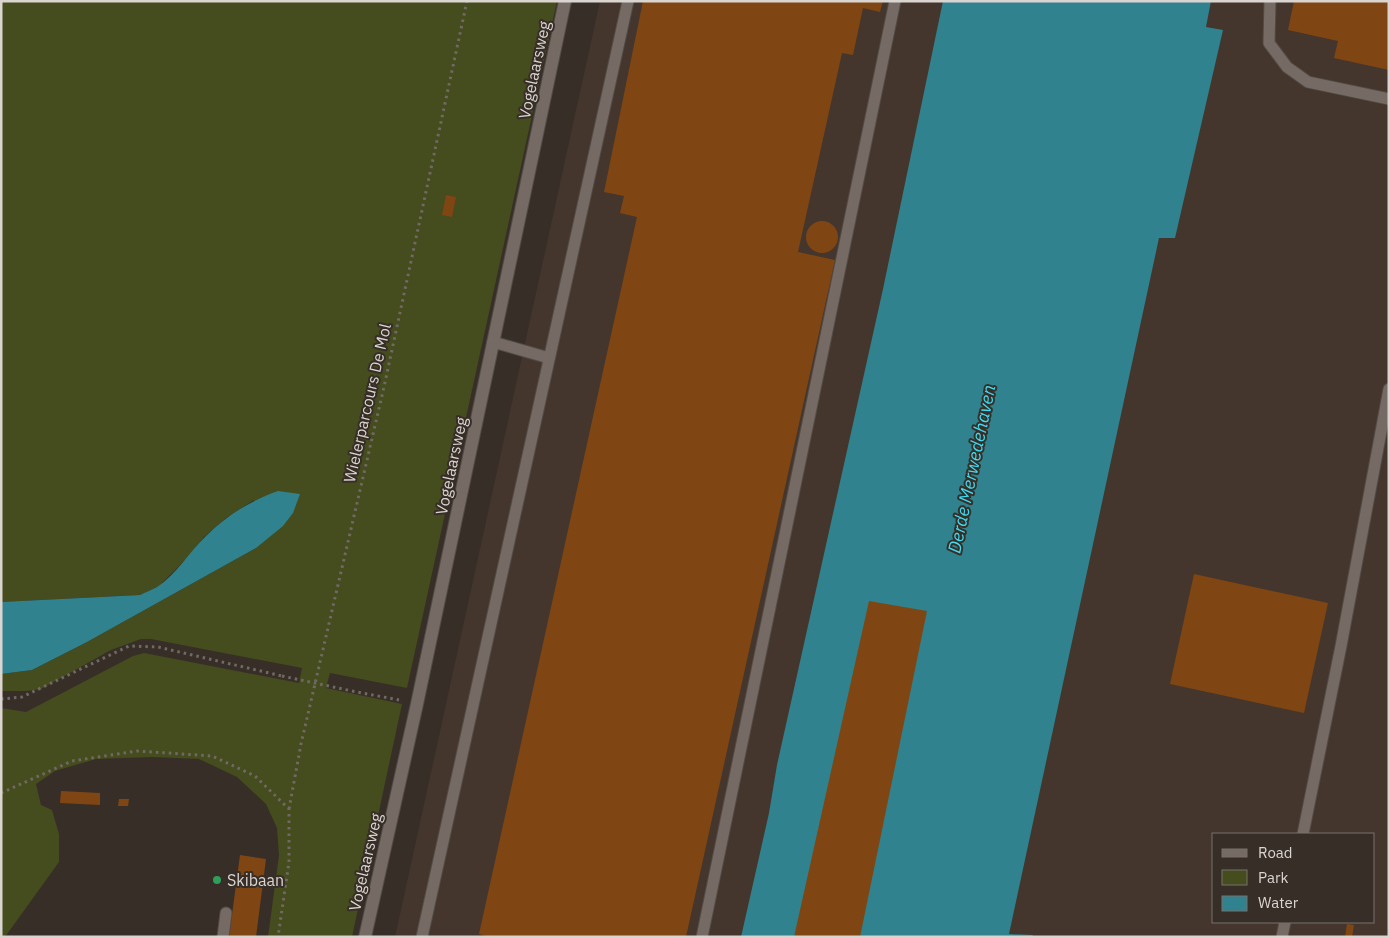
<svg xmlns="http://www.w3.org/2000/svg" width="1390" height="938" font-family="'IBM Plex Sans',sans-serif">
<style>
.built{fill:#44362c;fill-rule:evenodd}
.green{fill:#454c1d}
.water{fill:#30828e}
.building{fill:#7f4613}
.lines{fill:none;stroke-linecap:round;stroke-linejoin:round}
.lane-casing{stroke:#534b47;stroke-width:13}
.street-casing{stroke:#534b47;stroke-width:14}
.path{stroke:#716964;stroke-width:3;stroke-dasharray:2.5 4;stroke-linecap:butt}
.lane{stroke:#756b64;stroke-width:11}
.street{stroke:#756b64;stroke-width:12}
.path-bridge{stroke:#716964;stroke-width:3;stroke-dasharray:2.5 4;stroke-linecap:butt}
.leisure-dot{fill:#2e9e5b;stroke:#372e28;stroke-width:2}
.labels{text-anchor:middle;stroke-width:4;stroke-linejoin:round;paint-order:stroke}
.street-label{font-size:16px;fill:#dbd5d1;stroke:#372e28}
.poi-label{font-size:16px;fill:#dbd5d1;stroke:#372e28;text-anchor:start}
.water-label{font-size:18px;font-style:italic;fill:#3ddcf3;stroke:#372e28}
</style>
<rect width="100%" height="100%" fill="#372e28"/>
<path class="built" d="M600,1h789v936h-994zM1214,834h160v88h-160z"/>
<path class="green" d="M1,1h556l-150,687 -77,-15 -4,15 76,16 -50,233h-84l11,-82 -2,-27 -11,-24 -29,-27 -38,-18 -47,-2 -56,2 -41,12 -19,13 5,21 11,5 7,24v28l-54,75h-4v-229l25,4 107,-56 11,-3 155,30 3,-15 -151,-29h-10l-30,11 -70,39 -14,2h-26v-17l31,-4 55,-28 169,-94 -2,-48 -28,18 -22,19 -17,21 -28,28 -19,9 -139,7z"/>
<path class="water" d="M943,1h268l-5,26 17,3 -48,208h-16l-150,696 24,1 -1,2h-291l28,-124 8,-48 106,-476z
M278,491l22,3 -7,19 -10,13 -27,22 -169,94 -55,28 -31,4v-72l139,-7c5,-3 12,-5 17,-8 19,-12 33,-36 49,-51 21,-21 44,-35 72,-45z"/>
<path class="building" d="M643,1h240l-3,11 -17,-4 -10,47 -11,-2 -44,199 37,8 -149,677h-196l-11,-3 158,-717 -17,-4 4,-17 -20,-4z
M1294,1h95v69l-55,-12 4,-17 -50,-11z
M446,195l10,2 -4,20 -10,-2z
M806 237a16 16 0 1 1 32 0a16 16 0 1 1-32 0Z
M1194,574l134,29 -24,110 -134,-29z
M869,601l58,10 -67,326h-66z
M61,791l39,2v12l-40,-2z
M119,799h10l-1,7h-10z
M240,855l26,4 -10,78h-27z
M1347,924l7,1 -2,12h-7z"/>
<g class="lines">
<defs>
<path id="lane" d="M1270,1l-1,42 18,24 21,15 81,17
M493,342l56,16
M1303,834l38,-188 48,-257
M223,937l3,-24
M422,937l206,-936
M702,937l193,-936
M1282,937l3,-15"/>
<path id="street" d="M365,937l52,-233 148,-703"/>
</defs>
<use href="#lane" class="lane-casing"/>
<use href="#street" class="street-casing"/>
<path class="path" d="M352,691l47,9
M1,699l21,-2 107,-51 29,1 124,29
M1,793l71,-32 65,-10 75,5 43,20 34,33v53l-11,75
M289,809l12,-65 83,-357 83,-386"/>
<use href="#lane" class="lane"/>
<use href="#street" class="street"/>
<path class="path-bridge" d="M282,676l70,15"/>
</g>
<circle class="leisure-dot" cx="217" cy="880" r="5"/>
<g class="labels">
<g class="street-label">
<text transform="translate(534 70) rotate(-78)" y="6">Vogelaarsweg</text>
<text transform="translate(367 403) rotate(-77)" y="6">Wielerparcours De Mol</text>
<text transform="translate(451 466) rotate(-78)" y="6">Vogelaarsweg</text>
<text transform="translate(365 862) rotate(-77)" y="6">Vogelaarsweg</text>
</g>
<g class="poi-label">
<text x="227" y="886">Skibaan</text>
</g>
<g class="water-label">
<text transform="translate(972 469) rotate(-78)" y="6">Derde Merwedehaven</text>
</g>
</g>
<rect width="1390" height="938" fill="none" stroke="#dbd5d1" stroke-width="5"/>
<rect x="1212" y="833" width="162" height="90" fill="#372e28" stroke="#79716c"/>
<rect x="1222" y="849" width="25" height="8" fill="#756b64" stroke="#79716c"/>
<text x="1258" y="858" font-size="15" fill="#dbd5d1">Road</text>
<rect x="1222" y="870" width="25" height="15" fill="#454c1d" stroke="#79716c"/>
<text x="1258" y="883" font-size="15" fill="#dbd5d1">Park</text>
<rect x="1222" y="896" width="25" height="15" fill="#30828e" stroke="#79716c"/>
<text x="1258" y="908" font-size="15" fill="#dbd5d1">Water</text>
</svg>
